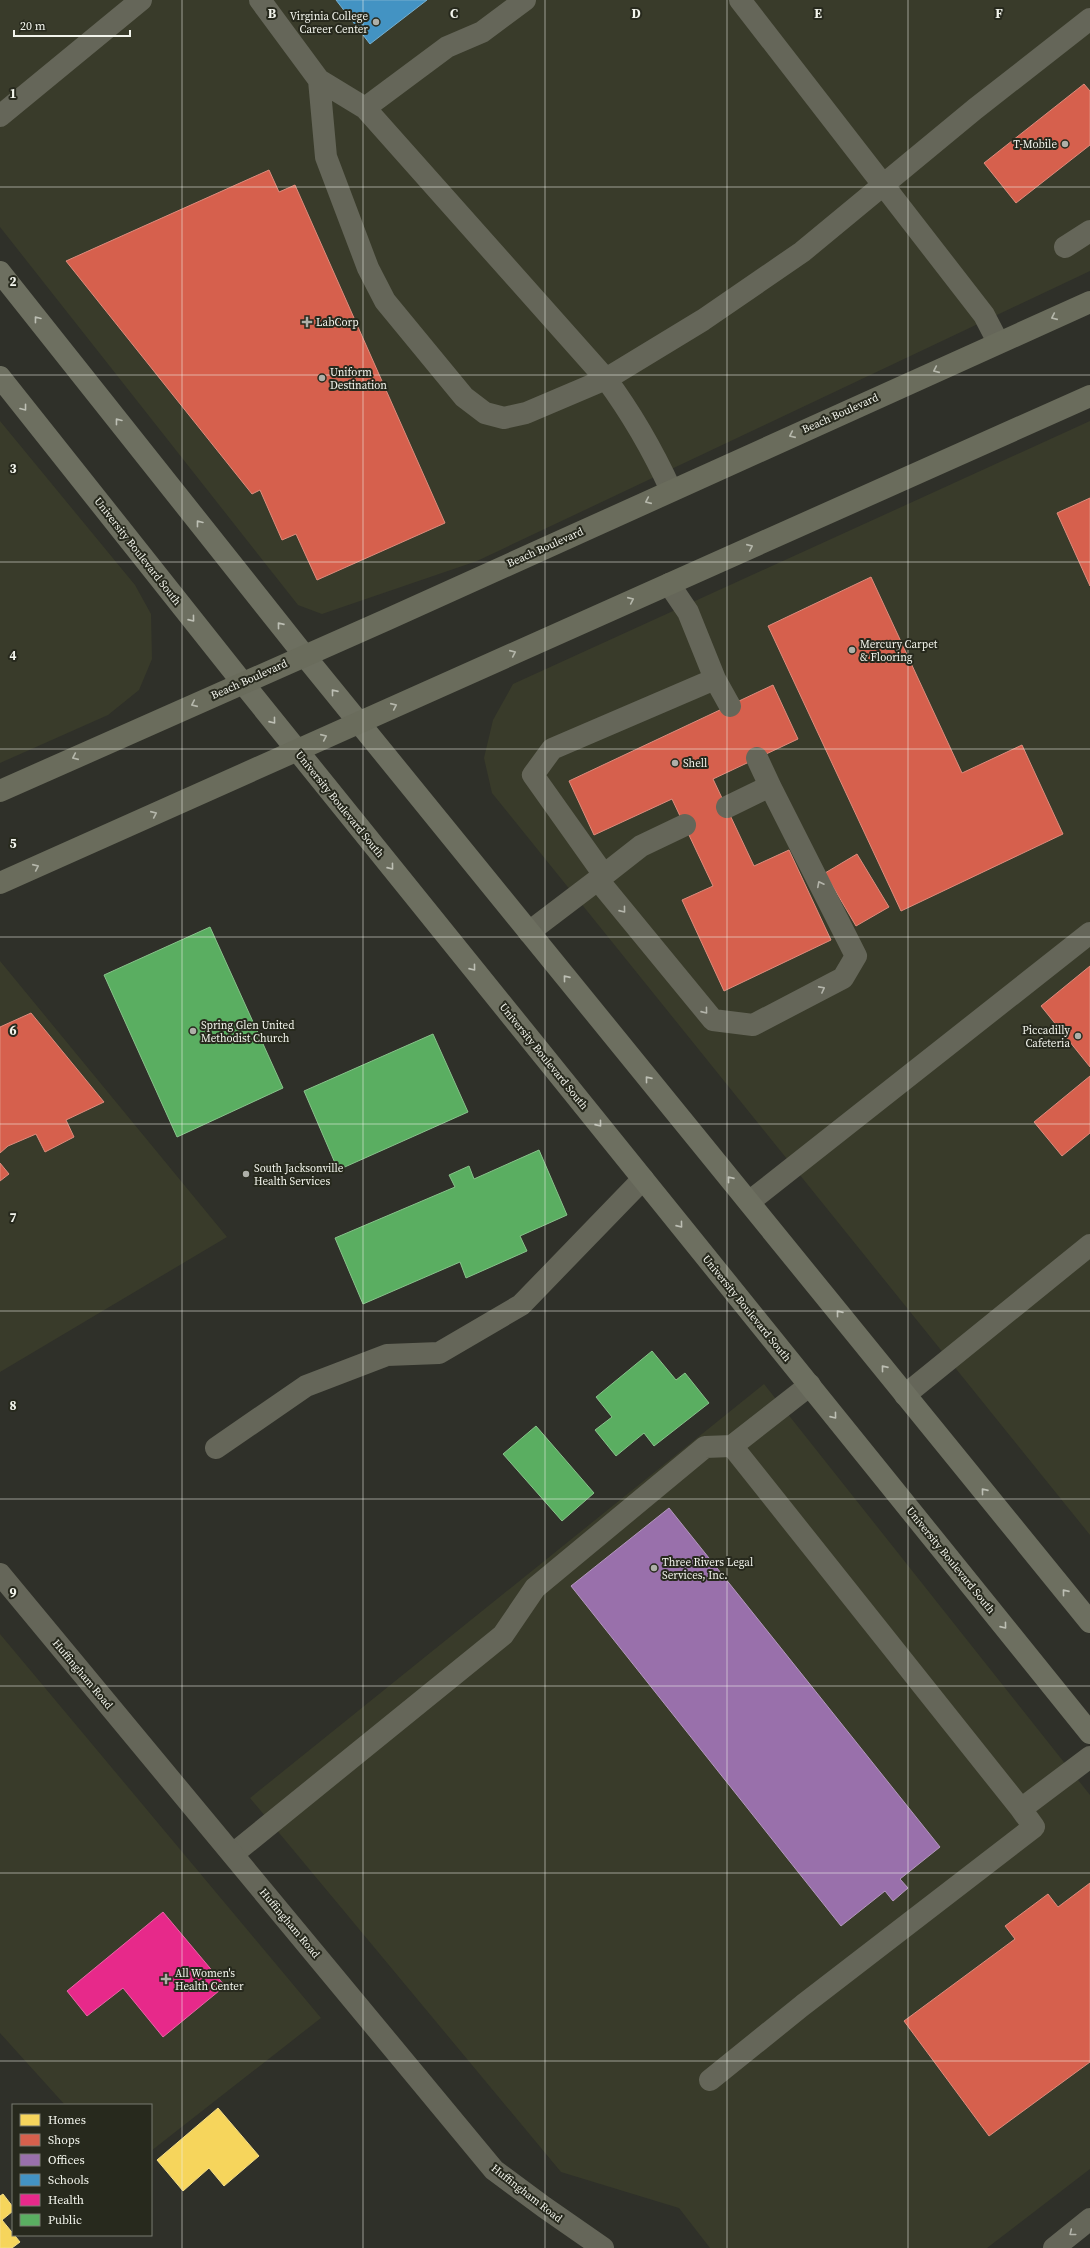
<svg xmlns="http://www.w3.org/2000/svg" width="1090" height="2248" font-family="'Source Serif 4',serif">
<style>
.built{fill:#393b2a}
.homes{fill:#f6d55c;stroke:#f5de87}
.shops{fill:#d6604d;stroke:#de8c7d}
.offices{fill:#9970ab;stroke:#b498be}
.schools{fill:#4393c3;stroke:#78b0cf}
.health{fill:#e7298a;stroke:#ea66a7}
.public{fill:#5aae61;stroke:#88c38b}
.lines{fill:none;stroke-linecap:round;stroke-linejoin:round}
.lane{stroke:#656659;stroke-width:22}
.street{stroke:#656659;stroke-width:22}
.primary{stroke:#6d6f60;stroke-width:22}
.highway{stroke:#6a6c5c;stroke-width:22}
.oneway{stroke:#b5b7ab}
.oneway2{stroke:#bdbfb4}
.oneway3{stroke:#b3b4aa}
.grid{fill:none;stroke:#f2f4ec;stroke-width:1;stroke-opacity:0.55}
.poi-dot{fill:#aeafa8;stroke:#27291d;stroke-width:1.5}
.labels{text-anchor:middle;stroke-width:4;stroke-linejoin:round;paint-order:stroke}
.poi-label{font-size:11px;fill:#f2f4ec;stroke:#27291d;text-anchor:start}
.street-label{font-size:11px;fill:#f2f4ec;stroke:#27291d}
.grid-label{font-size:13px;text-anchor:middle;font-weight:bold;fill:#f2f4ec;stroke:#27291d;stroke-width:4;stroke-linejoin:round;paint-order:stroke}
</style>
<rect width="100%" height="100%" fill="#2f3029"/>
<path class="built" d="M0,0h1090v271l-613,290 -155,53 -24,-9 -298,-378z
M0,421l135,164 16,29 1,45 -13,31 -31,25 -108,48z
M1090,421v1114l-598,-742 -8,-35 9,-38 20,-36z
M0,961l227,276 -227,135z
M764,1384l326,411v374l-103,79h-277l-31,-40 -118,-36 -311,-374z
M0,1634l321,384 -170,133v-46h-86l-65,-72z"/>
<path class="homes" d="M218,2108l41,48 -35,30 -15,-18 -26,23 -26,-31z
M3,2194l10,13v4l-11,9 18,22 -8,6h-12v-52z"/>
<path class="shops" d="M1084,84l6,7v54l-74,58 -32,-40z
M269,170l10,22 16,-7 150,338 -128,57 -21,-46 -14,6 -22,-50 -8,4 -186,-233z
M1090,498v88l-33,-73z
M871,577l91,196 60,-28 41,89 -162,77 -133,-285z
M773,685l25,54 -85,40 41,87 35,-16 42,90 -107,51 -42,-91 31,-14 -41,-87 -78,36 -25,-54z
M857,854l32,53 -33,19 -31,-53z
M1090,966v101l-49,-61z
M31,1013l73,89 -38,18 8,17 -29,15 -9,-18 -28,12 -8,7v-126z
M1090,1076v57l-28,23 -28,-34z
M0,1163l9,11 -9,7z
M1090,1883v179l-101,74 -85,-115 111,-82 -10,-13 43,-32 10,13z"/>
<path class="offices" d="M669,1508l271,339 -40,32 8,9 -15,13 -8,-10 -44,35 -270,-340z"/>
<path class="schools" d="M336,0h91l-57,44z"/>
<path class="health" d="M163,1912l62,74 -62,51 -40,-49 -36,28 -20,-25z"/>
<path class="public" d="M210,927l73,161 -106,49 -73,-162z
M433,1034l35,78 -130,58 -34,-79z
M539,1150l28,65 -47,21 7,15 -61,27 -6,-16 -97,42 -28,-66 120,-51 -6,-12 20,-9 5,13z
M652,1351l24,29 9,-7 24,30 -55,43 -10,-13 -28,23 -21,-26 17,-13 -16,-20z
M536,1426l58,67 -32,28 -59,-67z"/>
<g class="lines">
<path class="lane" d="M260,0l59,80 46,28 241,271c26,35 47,72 65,111
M740,0l244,315 14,27
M319,80l7,77 42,111 17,33 79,96 21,16 19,5 22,-5 80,-34 97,-59 99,-68 173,-143 115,-90
M365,108l82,-61 35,-15 43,-32
M0,116l141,-116
M1065,247l25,-16
M715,679l15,27
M727,807l43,-21 -13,-28
M604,875l37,-29 44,-21
M598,880l115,140 40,5 90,-47 13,-22 -86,-170
M529,932l75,-57 -71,-100 19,-26 163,-70 -27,-67 -19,-28
M749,1202l341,-269
M905,1395l185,-150
M732,1446l289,363
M216,1448l90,-62 81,-31 52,-2 82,-48 122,-126
M233,1854l270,-219 32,-47 170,-141 27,-1 78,-61
M710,2080l93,-75 231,-178 -13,-18 69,-52"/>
<path class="street" d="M0,1574l494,596 50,37 59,41
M1054,2248l36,-29"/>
<path class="primary" d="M0,272l304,383 786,967
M0,377l242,305 848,1051"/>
<path class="highway" d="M0,791l386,-171 704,-318
M0,883l1090,-487"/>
</g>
<defs><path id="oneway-chevron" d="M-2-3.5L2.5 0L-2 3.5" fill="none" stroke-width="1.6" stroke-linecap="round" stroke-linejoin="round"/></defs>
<g class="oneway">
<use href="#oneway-chevron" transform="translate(1054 317) rotate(156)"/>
<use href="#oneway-chevron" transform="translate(936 370) rotate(156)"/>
<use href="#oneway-chevron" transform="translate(792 435) rotate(156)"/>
<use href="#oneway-chevron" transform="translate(648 501) rotate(156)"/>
<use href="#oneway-chevron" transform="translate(750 547) rotate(-24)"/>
<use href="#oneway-chevron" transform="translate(631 600) rotate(-24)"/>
<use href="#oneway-chevron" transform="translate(513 653) rotate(-24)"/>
<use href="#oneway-chevron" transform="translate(194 704) rotate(156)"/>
<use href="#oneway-chevron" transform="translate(394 706) rotate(-24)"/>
<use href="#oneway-chevron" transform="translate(324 737) rotate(-24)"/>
<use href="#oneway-chevron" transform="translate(75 757) rotate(156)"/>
<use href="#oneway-chevron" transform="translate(154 814) rotate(-24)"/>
<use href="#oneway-chevron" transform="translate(36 867) rotate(-24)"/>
</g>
<g class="oneway2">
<use href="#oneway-chevron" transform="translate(37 319) rotate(-128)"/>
<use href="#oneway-chevron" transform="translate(24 408) rotate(52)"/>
<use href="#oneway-chevron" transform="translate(118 421) rotate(-128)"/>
<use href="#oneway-chevron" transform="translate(199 523) rotate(-128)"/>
<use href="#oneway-chevron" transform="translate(192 619) rotate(51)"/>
<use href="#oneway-chevron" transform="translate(280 625) rotate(-129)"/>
<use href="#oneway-chevron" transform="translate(334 692) rotate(-129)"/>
<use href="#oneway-chevron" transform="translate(273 721) rotate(51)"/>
<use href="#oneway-chevron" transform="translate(391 867) rotate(51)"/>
<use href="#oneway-chevron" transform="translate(473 968) rotate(51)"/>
<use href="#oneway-chevron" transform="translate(566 978) rotate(-129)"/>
<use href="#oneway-chevron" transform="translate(648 1079) rotate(-129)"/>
<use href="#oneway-chevron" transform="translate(599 1124) rotate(51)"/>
<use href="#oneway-chevron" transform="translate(730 1179) rotate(-129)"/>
<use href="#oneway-chevron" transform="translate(680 1225) rotate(51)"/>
<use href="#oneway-chevron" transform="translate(839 1313) rotate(-129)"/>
<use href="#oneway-chevron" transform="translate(884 1368) rotate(-129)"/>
<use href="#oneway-chevron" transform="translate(834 1416) rotate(51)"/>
<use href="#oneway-chevron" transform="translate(984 1491) rotate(-129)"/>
<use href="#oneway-chevron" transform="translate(1065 1592) rotate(-129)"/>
<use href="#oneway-chevron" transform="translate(1004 1626) rotate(51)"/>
</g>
<g class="oneway3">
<use href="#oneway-chevron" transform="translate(820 884) rotate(-117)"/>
<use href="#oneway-chevron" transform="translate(623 910) rotate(51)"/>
<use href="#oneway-chevron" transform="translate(822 989) rotate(-28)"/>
<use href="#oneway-chevron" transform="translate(705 1011) rotate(51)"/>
<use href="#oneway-chevron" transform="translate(1072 2233) rotate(141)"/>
</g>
<path class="grid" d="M182,0v2248M363,0v2248M545,0v2248M727,0v2248M908,0v2248M0,187h1090M0,375h1090M0,562h1090M0,749h1090M0,937h1090M0,1124h1090M0,1311h1090M0,1499h1090M0,1686h1090M0,1873h1090M0,2061h1090"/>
<g class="poi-dot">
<circle cx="376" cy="22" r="4"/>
<circle cx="1065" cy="144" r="4"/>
<path d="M305 316h4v4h4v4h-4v4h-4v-4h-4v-4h4z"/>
<circle cx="322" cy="378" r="4"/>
<circle cx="852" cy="650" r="4"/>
<circle cx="675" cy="763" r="4"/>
<circle cx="193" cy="1031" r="4"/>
<circle cx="1078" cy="1036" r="4"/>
<circle cx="246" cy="1174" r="4"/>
<circle cx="654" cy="1568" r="4"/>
<path d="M164 1973h4v4h4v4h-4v4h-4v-4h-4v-4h4z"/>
</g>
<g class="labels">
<g class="poi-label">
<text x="368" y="20" text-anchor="end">Virginia College<tspan x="368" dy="13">Career Center</tspan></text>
<text x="1057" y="148" text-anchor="end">T-Mobile</text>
<text x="316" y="326">LabCorp</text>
<text x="330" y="376">Uniform<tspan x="330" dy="13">Destination</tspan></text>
<text x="860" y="648">Mercury Carpet<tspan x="860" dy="13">&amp; Flooring</tspan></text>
<text x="683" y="767">Shell</text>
<text x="201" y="1029">Spring Glen United<tspan x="201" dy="13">Methodist Church</tspan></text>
<text x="1070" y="1034" text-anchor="end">Piccadilly<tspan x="1070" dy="13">Cafeteria</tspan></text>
<text x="254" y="1172">South Jacksonville<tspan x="254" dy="13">Health Services</tspan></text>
<text x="662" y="1566">Three Rivers Legal<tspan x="662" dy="13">Services, Inc.</tspan></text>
<text x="175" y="1977">All Women's<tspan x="175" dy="13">Health Center</tspan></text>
</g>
<g class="street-label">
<text transform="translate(840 413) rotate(-24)" y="4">Beach Boulevard</text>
<text transform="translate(545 547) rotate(-24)" y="4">Beach Boulevard</text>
<text transform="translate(138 551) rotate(52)" y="4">University Boulevard South</text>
<text transform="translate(249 679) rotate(-24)" y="4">Beach Boulevard</text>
<text transform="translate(340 804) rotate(51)" y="4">University Boulevard South</text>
<text transform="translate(544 1056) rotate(51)" y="4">University Boulevard South</text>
<text transform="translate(747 1308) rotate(51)" y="4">University Boulevard South</text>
<text transform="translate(951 1560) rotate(51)" y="4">University Boulevard South</text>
<text transform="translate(83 1674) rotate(50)" y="4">Huffingham Road</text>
<text transform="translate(290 1923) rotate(50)" y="4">Huffingham Road</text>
<text transform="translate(527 2193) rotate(38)" y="4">Huffingham Road</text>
</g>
</g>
<g class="grid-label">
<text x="272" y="18">B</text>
<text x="454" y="18">C</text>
<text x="636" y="18">D</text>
<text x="818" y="18">E</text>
<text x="999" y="18">F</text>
<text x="13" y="98">1</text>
<text x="13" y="286">2</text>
<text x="13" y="473">3</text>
<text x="13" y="660">4</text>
<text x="13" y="848">5</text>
<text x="13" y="1035">6</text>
<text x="13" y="1222">7</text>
<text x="13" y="1410">8</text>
<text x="13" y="1597">9</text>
</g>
<rect x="12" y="2104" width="140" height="132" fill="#27291d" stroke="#787a70"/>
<rect x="20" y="2114" width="20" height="12" fill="#f6d55c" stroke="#787a70"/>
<text x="48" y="2124" font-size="12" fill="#f2f4ec">Homes</text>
<rect x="20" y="2134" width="20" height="12" fill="#d6604d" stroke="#787a70"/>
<text x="48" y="2144" font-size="12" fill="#f2f4ec">Shops</text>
<rect x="20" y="2154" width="20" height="12" fill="#9970ab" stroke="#787a70"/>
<text x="48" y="2164" font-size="12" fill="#f2f4ec">Offices</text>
<rect x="20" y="2174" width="20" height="12" fill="#4393c3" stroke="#787a70"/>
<text x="48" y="2184" font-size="12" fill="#f2f4ec">Schools</text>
<rect x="20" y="2194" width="20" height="12" fill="#e7298a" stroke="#787a70"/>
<text x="48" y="2204" font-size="12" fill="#f2f4ec">Health</text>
<rect x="20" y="2214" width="20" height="12" fill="#5aae61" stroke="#787a70"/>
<text x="48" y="2224" font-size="12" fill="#f2f4ec">Public</text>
<path d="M14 30v6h116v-6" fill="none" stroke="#f2f4ec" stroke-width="2"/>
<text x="20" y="30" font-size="12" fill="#f2f4ec" stroke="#27291d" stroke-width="3" paint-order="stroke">20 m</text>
</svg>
